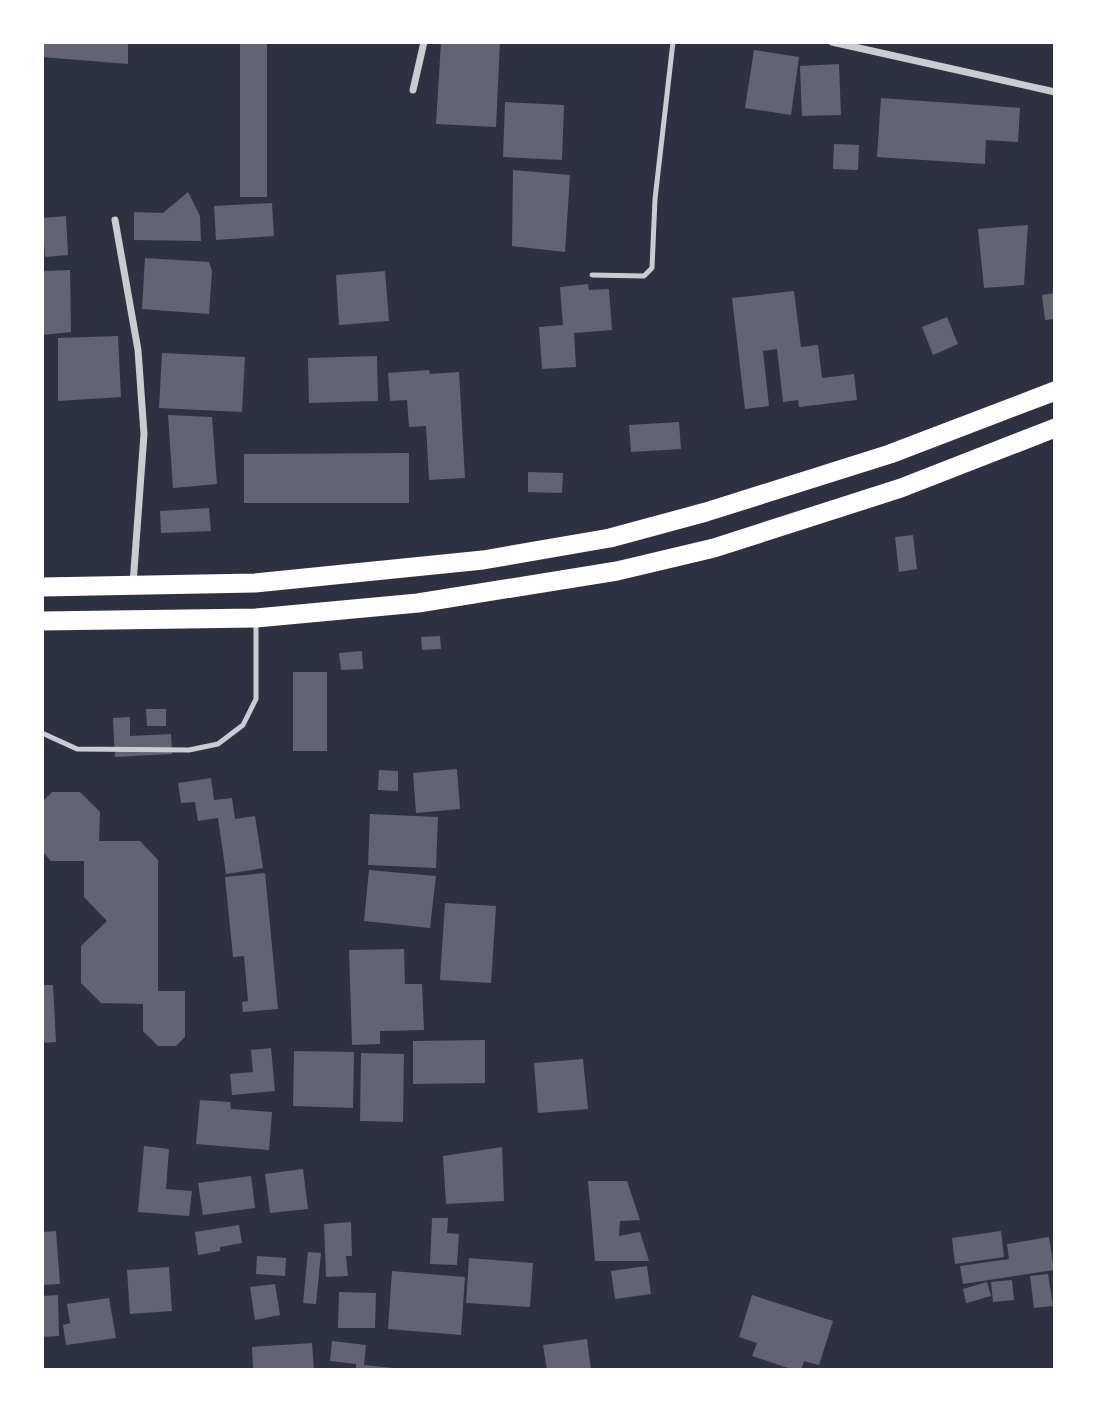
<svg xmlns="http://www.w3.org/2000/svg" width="1097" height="1412" font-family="'Source Sans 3',sans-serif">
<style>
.building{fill:#626471}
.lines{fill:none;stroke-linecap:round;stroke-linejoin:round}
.service{stroke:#caccd0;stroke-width:5}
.minor{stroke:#caccd0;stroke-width:7}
.trunk{stroke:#fff;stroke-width:19}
</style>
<rect width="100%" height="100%" fill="#2d3142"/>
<path class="building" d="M42,42h86v22l-86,-7z
M240,42h27v155h-27z
M441,42h59l-4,85 -60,-3z
M754,50l45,7 -8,58 -46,-7z
M839,64l2,51 -39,1 -2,-50z
M881,98l139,10 -2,34 -32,-2 -1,24 -108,-7z
M505,102l59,3 -2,55 -59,-3z
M834,144l25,1 -1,25 -25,-1z
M513,170l57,5 -5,77 -53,-6z
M188,192l12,24 1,25 -67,-1v-28l29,1z
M272,203l2,33 -58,4 -2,-34z
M66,216l2,39 -23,2 -3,-39z
M1028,225l-4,60 -40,3 -6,-59z
M145,258l64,4 3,9 -3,43 -67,-5z
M70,270l1,62 -29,3v-64z
M385,271l4,50 -50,4 -3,-50z
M588,284l1,6 20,-1 3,41 -38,3 2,34 -34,2 -3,-42 24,-2 -3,-38z
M794,291l7,56 17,-2 4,33 32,-4 3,26 -58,7 -1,-7 -15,2 -6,-53 -14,2 6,55 -24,3 -13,-111z
M1055,293v26l-10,1 -3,-25z
M947,317l11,27 -25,11 -11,-28z
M118,336l3,61 -63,4v-63z
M162,353l83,4 -3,55 -83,-4z
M377,356l1,45 -69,2 -1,-45z
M429,370l1,4 29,-2 6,106 -36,2 -3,-54 -17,1 -2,-27 -17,1 -2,-28z
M168,415l44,2 5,67 -44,4z
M679,422l2,27 -50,3 -2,-27z
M409,453v50h-165v-49z
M528,472l35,1 -1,20 -34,-1z
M209,508l2,23 -50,2 -1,-22z
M913,535l4,34 -18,3 -4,-35z
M440,636l1,13 -19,1 -1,-13z
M362,651l1,18 -22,1 -2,-17z
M293,672h34v79h-34z
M146,709h20v17h-19z
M130,717v19l41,-2 1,20 -57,3 -2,-39z
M457,769l3,40 -44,4 -3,-40z
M379,770l19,1v20l-20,-1z
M211,778l3,22 18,-2 3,21 20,-3 8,52 -37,6 -8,-56 -20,3 -3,-19 -14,1 -3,-20z
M52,792h28l20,20 -1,29h41l18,19v131h27v46l-9,9h-18l-15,-15v-27l-42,-1 -20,-20v-37l26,-25 -23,-24v-36h-33l-9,-10v-49z
M370,814l68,3 -2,51 -68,-3z
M369,870l67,6 -6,52 -66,-7z
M265,873l13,136 -35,3 -1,-10 6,-1 -4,-45 -11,1 -8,-80z
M445,903l51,3 -5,77 -51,-3z
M404,949l1,35h17l2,46 -44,1v13l-28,1 -3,-95z
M42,985h11l3,57 -14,1z
M485,1040v43l-72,1v-43z
M271,1048l4,43 -43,4 -2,-21 23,-2 -2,-22z
M294,1051l60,1 -1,56 -60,-2z
M361,1053l43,1 -1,68 -43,-1z
M583,1059l5,50 -50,4 -4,-50z
M200,1100l30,2 1,7 41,3 -3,38 -73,-6z
M144,1146l25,3 -3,40 26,2 -3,25 -51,-4z
M502,1147l2,54 -58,3 -3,-48z
M303,1169l5,40 -38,4 -5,-39z
M251,1176l4,32 -52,7 -5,-32z
M588,1181h39l13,39 -20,1 -1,15 21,-4 9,29h-54z
M432,1218h16l-1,15 12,1 -2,31 -27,-1z
M351,1222l1,34h-6l2,20 -22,1 -2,-53z
M239,1225l3,18 -22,4v4l-22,4 -3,-23z
M56,1231l4,53 -18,1v-53z
M1001,1231l3,26 -49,7 -3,-26z
M1049,1237l5,33 -91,14 -3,-18 49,-7 -2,-15z
M308,1252l13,1 -5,51 -13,-1z
M257,1256l29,2 -1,18 -29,-2z
M469,1258l64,5 -3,44 -64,-4z
M647,1266l4,28 -36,5 -4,-28z
M169,1267l3,44 -42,3 -3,-44z
M392,1271l73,6 -4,58 -73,-6z
M1048,1274l5,32 -19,2 -4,-32z
M1012,1280l2,20 -21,2 -2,-20z
M987,1282l4,14 -25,7 -3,-14z
M275,1284l5,31 -25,5 -5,-33z
M339,1292l37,1 -1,35h-37z
M58,1295l1,41 -17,1v-41z
M752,1295l81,26 -14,44 -15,-4 -3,9h-7l-42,-14 5,-13 -18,-6z
M109,1298l7,40 -50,7 -3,-20 7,-2 -3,-19z
M587,1339l4,31h-44l-4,-25z
M332,1341l34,4 -2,20 30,3 -1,2h-37v-6l-26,-3z
M312,1343l2,27h-61l-1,-23z"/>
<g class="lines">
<path class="service" d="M592,275l52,1 8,-8 3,-69 18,-157
M42,733l35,16 112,1 29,-6 25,-19 13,-26v-78"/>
<path class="minor" d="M832,42l223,50
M413,90l11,-48
M115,220l23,130 6,84 -11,150"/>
<path class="trunk" d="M42,587l213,-4 228,-23 127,-22 96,-26 184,-58 165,-63
M42,621l214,-3 162,-15 199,-32 97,-23 187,-60 154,-60"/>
</g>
<rect width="1097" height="1412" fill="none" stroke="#ffffff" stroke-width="88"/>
</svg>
